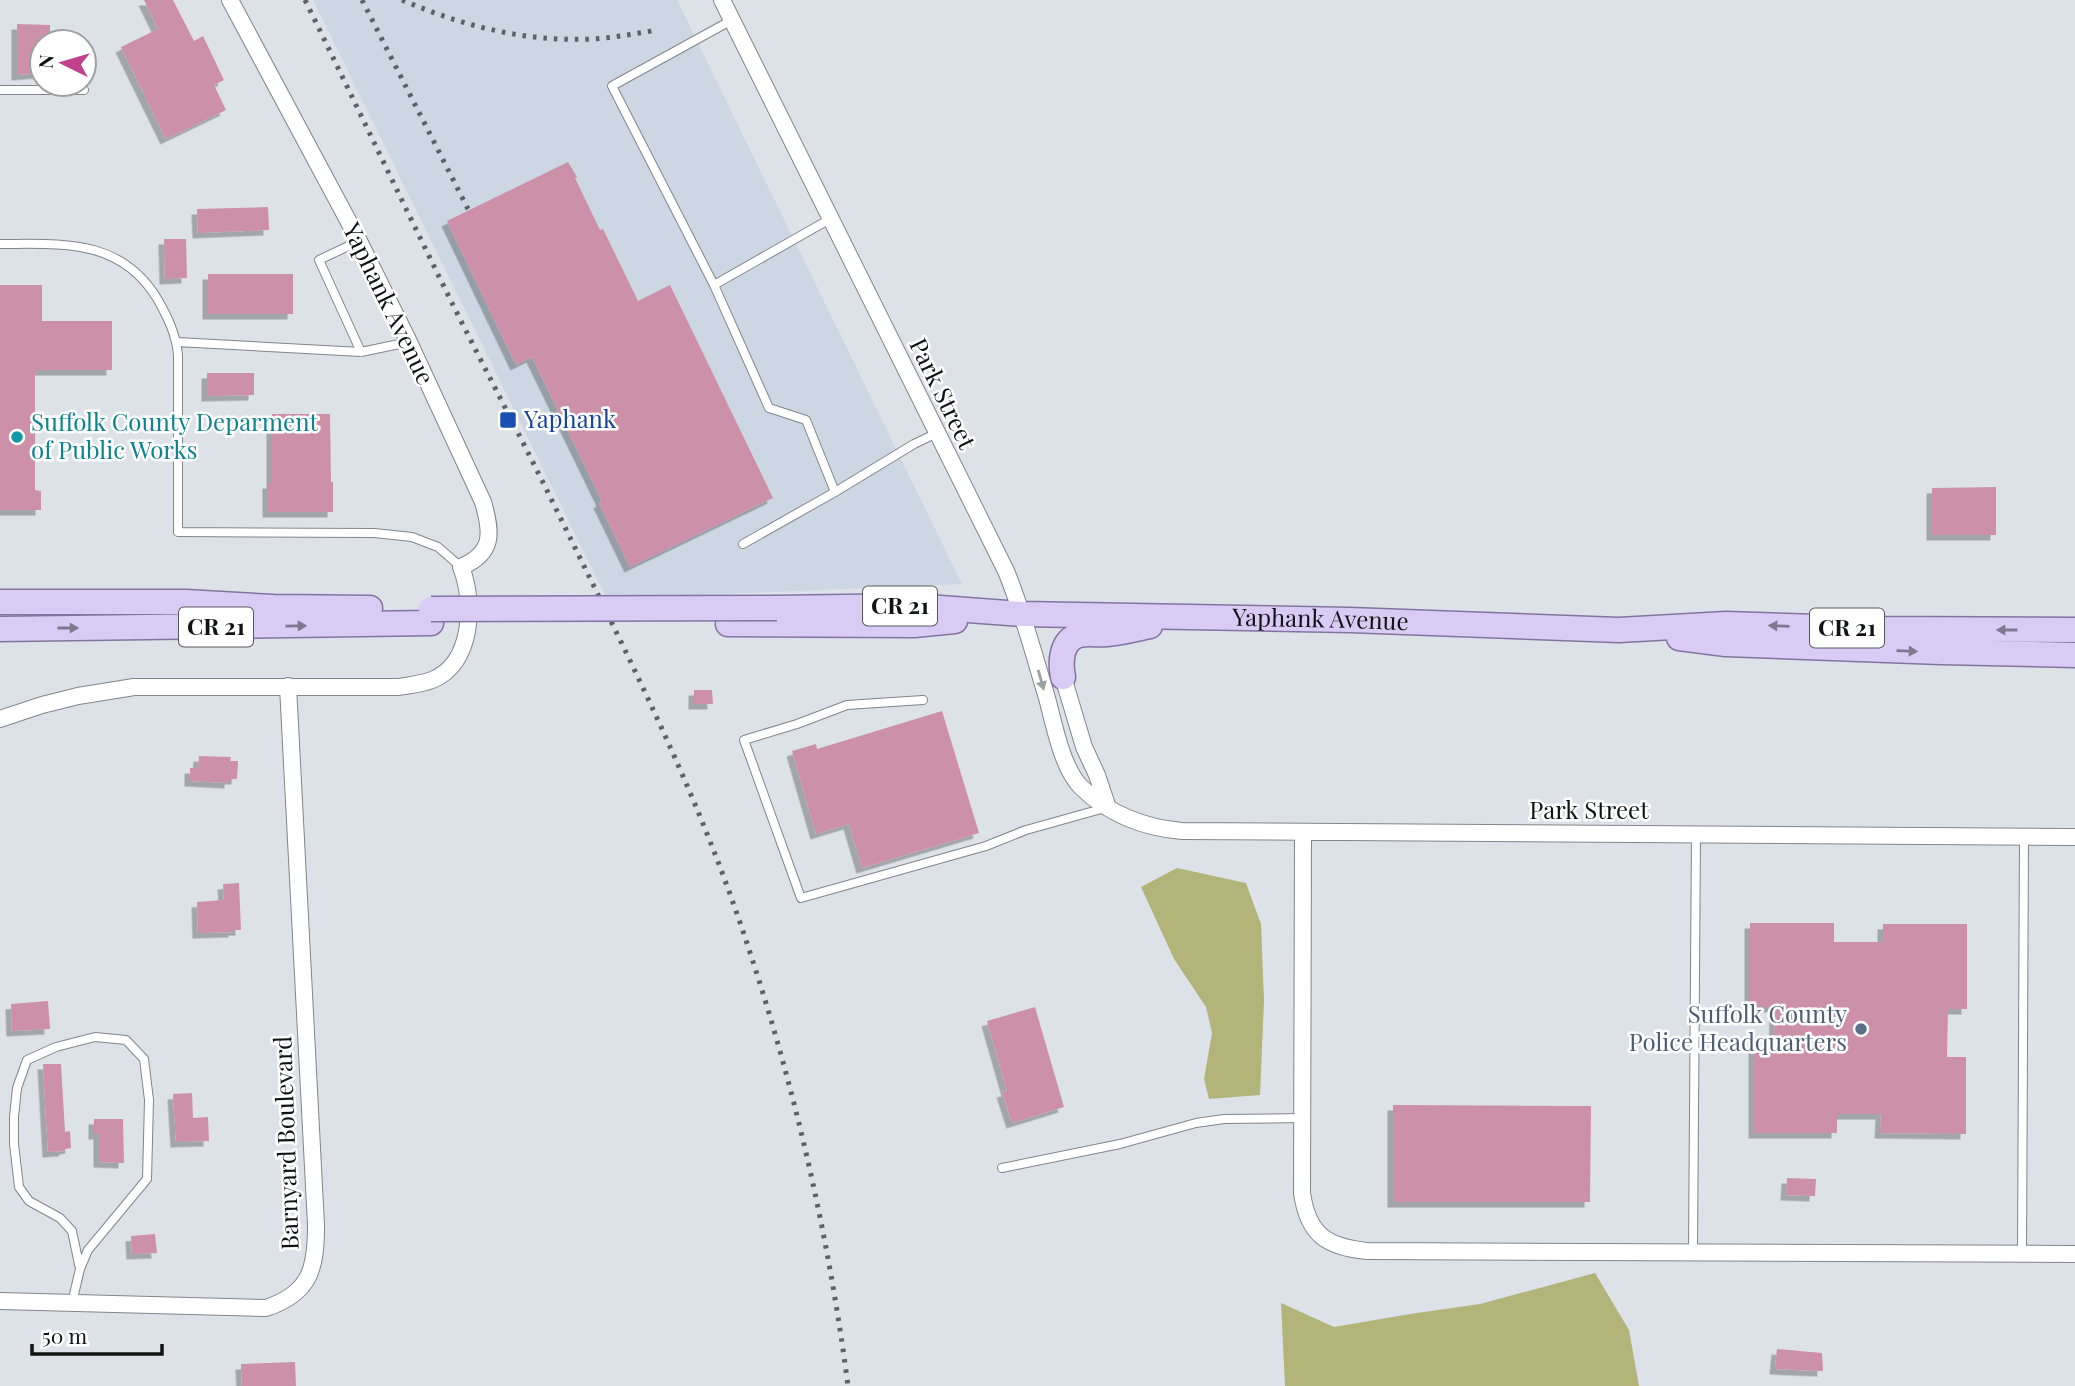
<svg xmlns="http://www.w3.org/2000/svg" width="2075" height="1386" font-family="'Playfair Display',serif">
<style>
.built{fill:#cdd6e3}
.forest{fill:#b2b47a}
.building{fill:#cc91a8;filter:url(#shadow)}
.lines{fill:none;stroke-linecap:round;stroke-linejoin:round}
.service-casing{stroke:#81858c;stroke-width:10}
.minor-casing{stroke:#81858c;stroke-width:18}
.primary-casing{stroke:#8274a0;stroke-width:27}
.service{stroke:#fff;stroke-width:8}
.minor{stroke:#fff;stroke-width:16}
.primary{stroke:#d9cbf4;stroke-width:24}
.rail{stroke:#5d6064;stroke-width:5;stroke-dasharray:3.5 7;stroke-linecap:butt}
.primary-bridge-casing{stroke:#8274a0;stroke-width:27;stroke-linecap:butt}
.primary-bridge{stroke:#d9cbf4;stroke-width:24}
.oneway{fill:#7f788f}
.oneway2{fill:#9fa0a1}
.transit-dot{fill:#1a4fb4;stroke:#fff;stroke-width:2.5}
.culture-dot{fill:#0f9aa8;stroke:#fff;stroke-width:2.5}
.service-dot{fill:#5c6f8a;stroke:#fff;stroke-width:2.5}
.labels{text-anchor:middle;stroke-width:5;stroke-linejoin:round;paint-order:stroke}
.shield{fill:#fff;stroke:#58595a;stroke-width:2}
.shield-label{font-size:23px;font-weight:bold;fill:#101214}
.street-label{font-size:24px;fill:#101214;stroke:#fff}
.transit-label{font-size:24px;fill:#164399;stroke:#fff;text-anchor:start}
.culture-label{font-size:24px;fill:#0d838f;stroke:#fff;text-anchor:start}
.service-label{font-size:24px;fill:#4e5e75;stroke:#fff;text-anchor:end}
</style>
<defs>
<filter id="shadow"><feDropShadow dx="-5.5" dy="5.5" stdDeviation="0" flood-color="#0004"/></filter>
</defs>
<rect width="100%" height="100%" fill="#dde2e9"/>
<path class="built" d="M313,0h364l285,584 -355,15z"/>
<path class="forest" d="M1177,868l69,15 15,41 3,77 -4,94 -51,4 -5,-20 8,-46 -6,-26 -32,-48 -33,-72z
M1595,1273l34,57 10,56h-354l-4,-83 53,24 76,-13 70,-10z"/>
<path class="building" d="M144,0h29l21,41 9,-5 21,44 -10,5 12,25 -60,29 -45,-92 37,-18z
M17,24l33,1v17h-8v31l-25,2z
M568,162l9,15 -2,1 25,52 3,-1 35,72 32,-16 103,213 -143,69 -31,-64 3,-2 -70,-144 -16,8 -69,-144z
M268,207l1,23 -71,3 -1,-24z
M164,239h22l1,39 -22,1z
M208,274h85v40h-85z
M0,285h42v36h70v49h-77v120l6,1v19h-41z
M207,373h47v22l-47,1z
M272,414h58l1,68h2v30h-65v-29h4z
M1996,487v48h-64v-47z
M694,690h18l1,14h-19z
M942,711l37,122 -117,35 -13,-44 -33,10 -24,-83 24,-7 1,5z
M199,756l32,1 -1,4h8l-1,18h-7v4l-40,-2v-13h8z
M239,883l2,47h-7v2l-36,1 -1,-31 27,-2 -1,-16z
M1750,923h84v19h49v-18h84v85h-19l-1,48h19v77l-86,-1 1,-19h-44v19h-83v-85l20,1 1,-42h-25z
M48,1001l2,28 -38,2 -1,-27z
M1035,1007l29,100 -52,16 -10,-31 5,-1 -20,-70z
M43,1064h18l4,68 5,-1 1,17 -6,1 -1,2 -16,1z
M192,1093l1,25 15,-1 1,24 -33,1 -3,-48z
M1393,1105l198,1 -1,96h-197z
M94,1119h29l1,44 -25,-1v-28h-5z
M1787,1178l29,1 -1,17 -29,-1z
M155,1234l2,19 -25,1 -1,-18z
M1777,1349l45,4 1,18 -48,-2z
M295,1362l1,24h-54l-1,-22z"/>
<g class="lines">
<defs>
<path id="service" d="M732,20l-120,66 102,199 55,123 37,12 29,72 79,-48 23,-11
M0,90h84
M359,241l-40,19 42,92
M0,244c63,0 121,-6 158,56 10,18 18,34 20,55v177l196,1 38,4 26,10 23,20
M714,285l116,-66
M177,342l184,10 48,-10
M743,544l92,-52
M923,700l-76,5 -50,19 -53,16 57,158 185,-52 40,-16 79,-22
M1002,1168l118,-24 76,-21 28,-4 78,-1
M1693,1252l3,-418
M2022,1254l2,-417
M72,1303l8,-34 8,-19 59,-71 2,-79 -5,-41 -18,-19 -31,-3 -39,10 -29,13 -10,28 -3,29v27l5,43 10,14 31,17 12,13 8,38"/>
<path id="minor" d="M722,0l284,571c17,41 28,84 41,127 7,26 15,70 34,89 27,27 64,41 101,44l893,6
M1063,677l21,70 13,28 11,33
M0,719l42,-14 36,-9 56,-9h265c11,-2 23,-3 33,-7 41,-16 43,-78 29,-113 33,-14 31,-34 22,-65l-74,-160 -50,-101 -129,-241
M1303,833l-1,360c6,42 25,54 65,58l708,3
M0,1301l266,7c45,-15 50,-40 50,-83l-28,-539"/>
<g id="primary">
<path d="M0,602h186l87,5 97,1"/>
<path id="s1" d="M777,608l137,-2 108,8 328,6 269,10 107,-6 156,5 193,1"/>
<path d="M728,624l186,1 41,-4"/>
<path d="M0,629l431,-6"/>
<path d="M1679,638l47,6 215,8 134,3"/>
<path d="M1063,677c-3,-15 -2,-37 16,-42 9,-2 19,0 28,-1 14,-1 29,-5 43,-8"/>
</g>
</defs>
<use href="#service" class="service-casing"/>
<use href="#minor" class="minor-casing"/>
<use href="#primary" class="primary-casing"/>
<use href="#service" class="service"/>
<use href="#minor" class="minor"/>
<use href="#primary" class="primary"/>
<path class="rail" d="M305,0c51,104 100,208 151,311 34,68 69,134 102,202 64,131 130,260 178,398 54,155 91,313 112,475
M362,0l106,209
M402,0c61,26 123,42 190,39 20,-1 40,-5 60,-8"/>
<defs>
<path id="primary-bridge" d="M431,609l346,-1"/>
</defs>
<use href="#primary-bridge" class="primary-bridge-casing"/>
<use href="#primary-bridge" class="primary-bridge"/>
</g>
<defs><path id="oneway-solid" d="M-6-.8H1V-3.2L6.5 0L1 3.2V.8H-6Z" transform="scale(1.75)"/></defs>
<g class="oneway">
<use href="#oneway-solid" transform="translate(296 626) rotate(-1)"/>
<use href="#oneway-solid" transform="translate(1779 626) rotate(-178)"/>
<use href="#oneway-solid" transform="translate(68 628)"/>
<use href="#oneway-solid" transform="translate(2007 630) rotate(180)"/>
<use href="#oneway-solid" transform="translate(1907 651) rotate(2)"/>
</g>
<use class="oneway2" href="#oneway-solid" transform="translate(1041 680) rotate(74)"/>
<rect class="transit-dot" x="499" y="411" width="18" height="18" rx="3.5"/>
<circle class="culture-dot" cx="17" cy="437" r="7"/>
<circle class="service-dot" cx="1861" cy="1029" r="7"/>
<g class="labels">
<g class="shield">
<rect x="863" y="586.5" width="74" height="39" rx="5"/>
<rect x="179" y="607.5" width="74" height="39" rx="5"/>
<rect x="1810" y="608.5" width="74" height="39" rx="5"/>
</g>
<g class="shield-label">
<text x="900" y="614">CR 21</text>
<text x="216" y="635">CR 21</text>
<text x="1847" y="636">CR 21</text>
</g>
<g class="street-label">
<text transform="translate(388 304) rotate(64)" y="8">Yaphank Avenue</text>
<text transform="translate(942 394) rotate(64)" y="8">Park Street</text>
<text dy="8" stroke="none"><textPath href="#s1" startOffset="544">Yaphank Avenue</textPath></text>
<text x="1589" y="819">Park Street</text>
<text transform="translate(287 1143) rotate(-92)" y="8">Barnyard Boulevard</text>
</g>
<g class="transit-label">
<text x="524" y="428">Yaphank</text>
</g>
<g class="culture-label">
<text x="31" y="431">Suffolk County Deparment<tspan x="31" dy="28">of Public Works</tspan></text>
</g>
<g class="service-label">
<text x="1847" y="1023">Suffolk County<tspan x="1847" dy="28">Police Headquarters</tspan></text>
</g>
</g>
<g transform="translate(63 63) rotate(275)"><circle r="33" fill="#ffffff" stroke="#9fa0a1" stroke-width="2"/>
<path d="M0-5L12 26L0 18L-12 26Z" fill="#c1418c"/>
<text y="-10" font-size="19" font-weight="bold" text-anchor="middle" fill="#101214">N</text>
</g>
<path d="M32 1344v10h130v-10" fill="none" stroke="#101214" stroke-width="3.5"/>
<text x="42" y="1344" font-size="21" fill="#101214" stroke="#ffffff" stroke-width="5" paint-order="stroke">50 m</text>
</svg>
